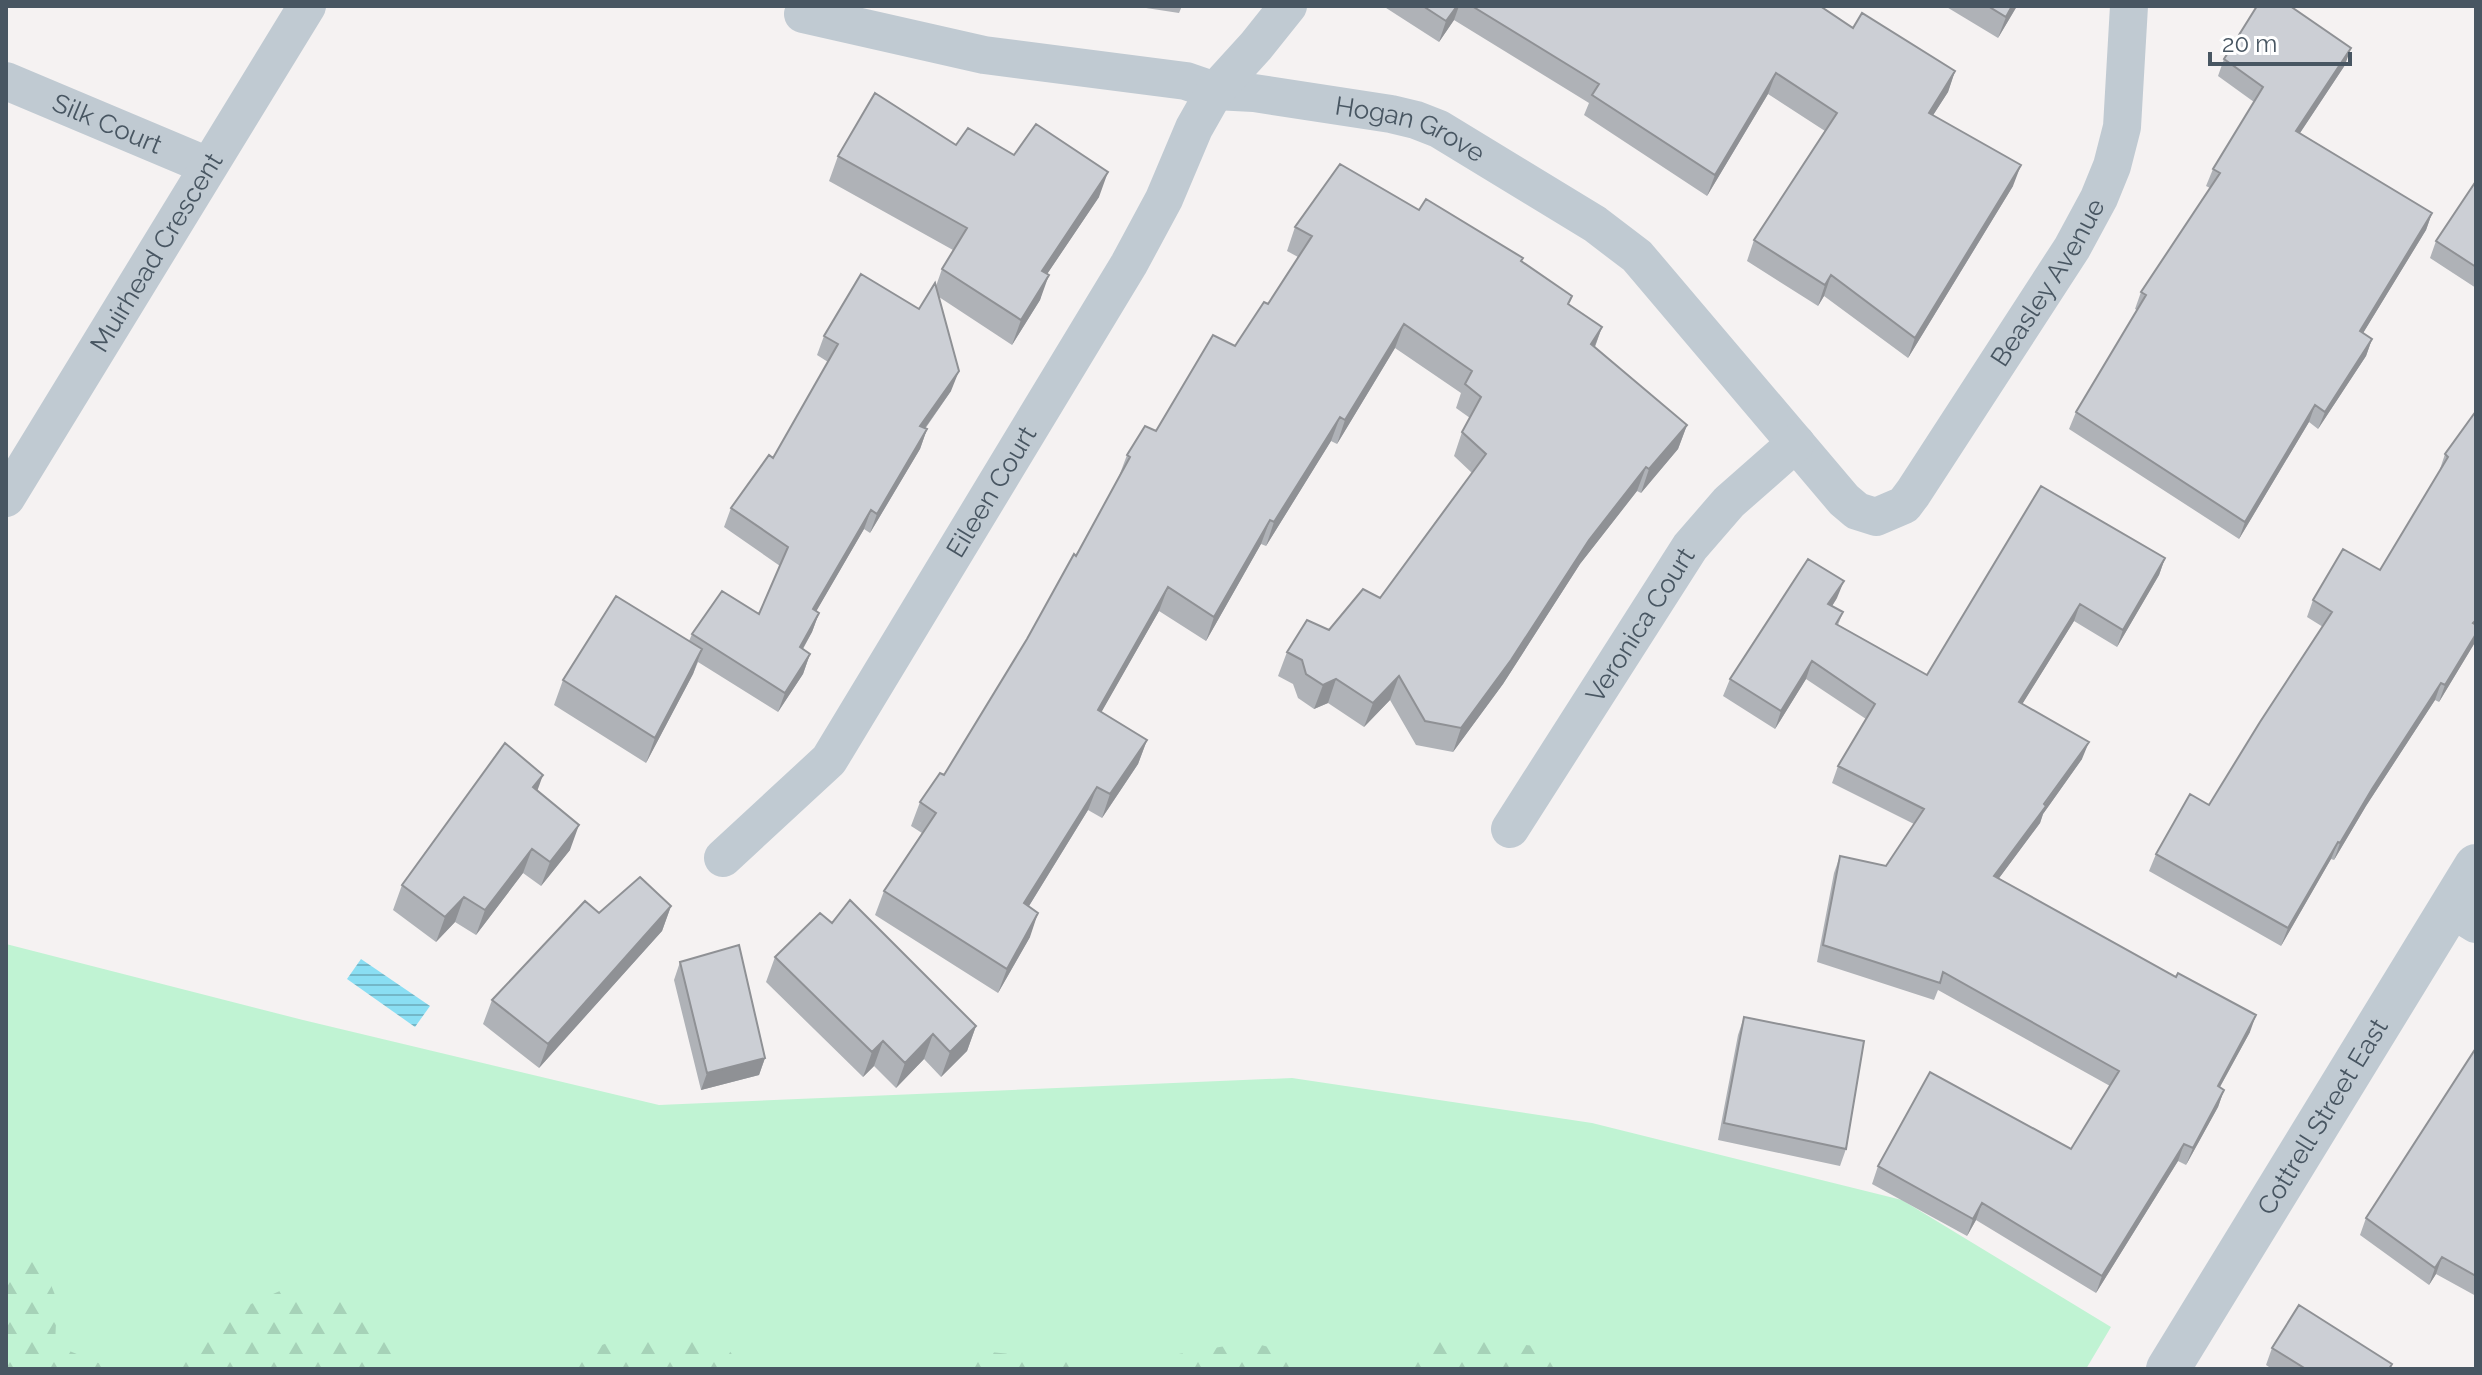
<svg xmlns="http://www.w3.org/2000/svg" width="2482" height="1375" font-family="Raleway,sans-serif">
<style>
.green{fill:#c0f3d3}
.forest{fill:url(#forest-firs)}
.water{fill:url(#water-rules)}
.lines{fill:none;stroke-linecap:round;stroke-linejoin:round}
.minor{stroke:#c0cad2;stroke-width:38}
.tertiary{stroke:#c0cad2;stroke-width:44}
.wall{fill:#afb2b7}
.shaded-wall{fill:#8f9195}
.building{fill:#cccfd5;stroke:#8f9195;stroke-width:2}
.labels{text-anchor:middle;stroke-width:7;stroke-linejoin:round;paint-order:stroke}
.street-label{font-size:26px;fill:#485662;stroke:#fff}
</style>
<defs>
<pattern id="forest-firs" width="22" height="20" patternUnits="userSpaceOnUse" patternTransform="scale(2)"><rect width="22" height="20" fill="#c0f3d3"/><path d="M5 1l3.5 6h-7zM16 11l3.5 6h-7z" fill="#a6d2b8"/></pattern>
<pattern id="water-rules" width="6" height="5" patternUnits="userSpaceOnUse" patternTransform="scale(2)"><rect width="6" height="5" fill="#8adef3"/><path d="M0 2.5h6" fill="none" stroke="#73b7c8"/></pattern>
</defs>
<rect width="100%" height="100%" fill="#f5f2f2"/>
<path class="green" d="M6,944l297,76 356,85 633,-27 300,45 310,77 209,127 -25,42h-2080z"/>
<path class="forest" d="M38,1252l19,48 -2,45 58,24h-107v-111z
M282,1290l86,15 35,64h-230l33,-45z
M642,1331l87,19 13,19h-177l8,-14z
M1437,1334l114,14 9,21h-170z
M1249,1342l69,17v10h-155l4,-13z
M990,1352l84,8 2,9h-109z"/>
<path class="water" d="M361,959l69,47 -15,21 -68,-48z"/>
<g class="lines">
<g class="minor">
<path id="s1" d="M803,14l181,41 202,26 29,10 39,2 137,21 25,6 23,9 156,95 42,32 207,244 13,11 19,6 28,-12 9,-12 159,-245 27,-50 13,-32 10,-39 7,-121"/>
<path id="s2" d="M6,81l202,85"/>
<path id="s3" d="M6,498l301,-492"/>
<path id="s4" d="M1510,829l180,-282 39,-45 67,-59"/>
<path id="s5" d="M723,858l106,-98 300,-496 35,-65 30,-71 21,-37 41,-45 32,-40"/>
<path d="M2450,908l26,16"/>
</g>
<path class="tertiary" id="s6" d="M2168,1369l308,-503"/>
</g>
<path class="wall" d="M1133,6h49l-3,7z
M1383,6h437l33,22 102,43 -7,21 -15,23 80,71 -105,172 -84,-62 -6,10 -71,-45 7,-21 71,-109 -57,-37 -61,102 -123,-81 5,-12 -135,-83 -15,22z
M1945,6h72l-19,32z
M2224,59l121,6 -45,68 132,80 -6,17 -63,103 9,6 -6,17 -48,73 -9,-7 -70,117 -170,-110 7,-17 61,-102 -2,-1 6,-17 69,-104 -4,-2 7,-17 41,-67 -36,-26z
M956,145l58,10 85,42 -52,77 -7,26 -28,45 -73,-48 12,94 -26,38h2l-7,20 -50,84 -6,-4 -48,82 3,2 -7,19 -9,17 7,5 -7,20 -25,38 -80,-50 -5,12 -47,89 -92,-58 9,-25 126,-39 3,-7 67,-20 21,-48 -56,-39 7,-19 42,-50 55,-96 -11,-7 7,-19 95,-27 17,-23 6,-17 11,-19 -124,-69 9,-25z
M2476,181v107l-46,-30 6,-17z
M1419,210l104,48 -2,4 48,43 33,22 -7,20 92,78 -9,24 -37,44 -4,-2 -57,73 -77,120 -50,68 -37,-7 -26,-45 -26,27 -36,-24 -14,6 -16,-11 -5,-14 -15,-8 9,-24 42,-22 51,-32 92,-125 -18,-17 8,-24 8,-14 -14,-10 5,-15 -66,-45 -58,96 -6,-3 -65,105 -5,-2 -55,97 -47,-30 -58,101 46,28 -9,24 -36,54 -14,-8 -59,96 1,31 -32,56 -123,-78 9,-24 38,-58 -11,-7 9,-24 24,-27 83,-136 49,-83 42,-77 9,-24 29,-24 79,-85 33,-42 30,-47 -11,-6 8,-24z
M2476,411v227l-2,6 -35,58 -4,-2 -69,106 -32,54 -3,-1 -50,87 -132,-75 7,-17 53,-49 114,-178 -16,-10 6,-17 67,-30 59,-98 6,-18z
M2165,558l-6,17 -42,72 -43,-26 -52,83 60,55 -39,55 -3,9 -41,55 251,154 -30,55 4,3 -6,17 -32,58 -8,-4 -82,132 -120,-73 -9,16 -95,-52 6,-18 193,-17 39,-63 -172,-96 -4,10 -117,-38 17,-89 6,-17 46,10 28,-42 -82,-41 6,-17 28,-47 -60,-40 -31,50 -52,-33 7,-17 107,-81 -5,8 11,6 -5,13 89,50z
M537,791l33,59 -29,36 -18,-13 -47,62 -21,-13 -19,20 -43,-32 9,-25z
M671,906l-9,25 -123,137 -56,-44 9,-24 107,-87z
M832,923l144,103 -9,25 -26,26 -17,-18 -28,29 -22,-22 -11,11 -97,-95 9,-25z
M680,962l85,96 -6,17 -58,15 -27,-110z
M1744,1017l102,132 -6,17 -122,-26 20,-105z
M2476,1048v248l-40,-22 -7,11 -69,-50 6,-17z
M2272,1348l120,16 -2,5h-118l-6,-4z"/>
<path class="shaded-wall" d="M1457,6h2l-5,14 -15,22 7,-21z
M2012,6h5l-19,32 8,-21z
M2351,48l-6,17 -55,83 6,-17z
M1955,71l-7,21 -27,42 8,-21z
M1776,73l-8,21 -61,102 8,-21z
M2021,165l-8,21 -105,172 7,-20z
M1108,172l-9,25 -66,98 9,-24z
M2432,213l-6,17 -72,118 6,-17z
M1049,275l-9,25 -28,45 9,-25z
M1831,275l-7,21 -6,10 7,-21z
M1404,324l-9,24 -58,96 8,-24z
M1602,327l-9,24 -2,-7z
M2372,339l-6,17 -48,73 7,-17z
M959,371l-8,20 -38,54 7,-19z
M2315,405l-6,17 -70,117 6,-17z
M1340,417l-9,24 -65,105 8,-24z
M1687,425l-9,24 -37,44 8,-24z
M927,429l-7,20 -50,84 7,-19z
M1646,467l-9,24 -57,73 -77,120 -50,68 8,-24 128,-188z
M871,510l-7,19 -58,100 7,-20z
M1270,520l-9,24 -55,97 8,-24z
M2165,558l-6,17 -42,72 6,-17z
M1844,581l-7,17 -15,24 6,-18z
M1168,587l-9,24 -70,123 9,-24z
M2080,604l-6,17 -61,98 6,-17z
M819,613l-7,19 -19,34 7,-19z
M2476,634l-2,10 -35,58 6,-17z
M702,649l-9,25 -47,89 9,-25z
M810,654l-7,20 -25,38 7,-19z
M1812,661l-6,18 -31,50 6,-18z
M1399,676l-9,24 -26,27 9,-24z
M1336,679l-8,24 -14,6 9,-24z
M2441,683l-6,17 -69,106 -32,54 6,-17 32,-54z
M1147,740l-9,24 -36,54 8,-24z
M2089,742l-7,17 -39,55 -3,9 -52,70 6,-17z
M543,775l-9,25 -1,-13z
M1097,787l-9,23 -72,117 8,-24z
M579,825l-9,25 -29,36 9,-24z
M2338,842l-7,17 -50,87 7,-18z
M532,849l-9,24 -47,62 9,-25z
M464,897l-9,25 -19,20 9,-25z
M671,906l-9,25 -123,137 9,-24z
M1038,913l-8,24 -32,56 9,-24z
M2256,1015l-6,17 -39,71 7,-17z
M976,1026l-9,25 -26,26 9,-25z
M933,1034l-9,25 -28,29 9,-25z
M883,1041l-9,25 -11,11 9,-25z
M765,1058l-6,17 -58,15 6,-17z
M2224,1090l-6,17 -32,58 7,-17z
M2184,1144l-6,17 -82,132 6,-17z
M1982,1203l-6,17 -9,16 6,-17z
M2442,1257l-6,17 -7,11 6,-17z"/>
<path class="building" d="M1423,6h34l-11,15z
M1472,6h348l33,22 9,-15 93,58 -26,42 92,52 -106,173 -84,-63 -6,10 -71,-45 83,-127 -61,-40 -61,102 -123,-80 7,-11z
M1988,6h24l-6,11z
M2257,6h33l61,42 -55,83 136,82 -72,118 12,8 -47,73 -10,-7 -70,117 -169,-110 70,-117 -5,-3 79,-119 -7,-4 50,-82 -39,-28z
M875,93l81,52 12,-17 46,27 22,-31 72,48 -66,99 7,4 -28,45 -79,-51 25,-41 -129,-72z
M1340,164l79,46 7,-11 97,59 -2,3 51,35 -4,8 34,23 -11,17 96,81 -38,44 -3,-2 -57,73 -78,120 -50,68 -36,-7 -26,-45 -26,27 -37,-24 -13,6 -17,-11 -4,-14 -15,-8 20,-32 22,10 34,-41 17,9 106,-144 -24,-22 19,-35 -16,-13 7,-13 -68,-47 -59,96 -5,-3 -66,105 -4,-2 -56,97 -46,-30 -70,123 49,30 -37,54 -13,-7 -73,116 14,10 -31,56 -123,-78 52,-78 -16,-11 20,-29 4,2 83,-136 47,-85 2,2 54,-99 -3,-2 18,-29 11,5 57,-96 22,11 29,-44 4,2 44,-68 -17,-9z
M2476,181v86l-40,-26z
M861,274l58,35 16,-26 24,88 -39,55 7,3 -50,85 -6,-4 -58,99 6,4 -19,34 10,7 -25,39 -93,-59 30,-43 37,23 29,-67 -57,-39 38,-53 4,3 65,-114 -14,-8z
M2476,411v209l-3,3 3,2v9l-31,51 -4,-2 -69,106 -32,54 -2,-1 -50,86 -132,-74 34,-60 19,11 51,-83 72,-110 -19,-12 30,-51 37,21 68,-113 -3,-3z
M2041,486l124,72 -42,72 -43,-26 -61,98 70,40 -45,62 2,2 -52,70 182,101 2,-4 78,42 -38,71 6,4 -31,58 -9,-4 -82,132 -120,-73 -9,16 -95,-53 52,-94 141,77 48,-78 -176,-99 -3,11 -117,-38 17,-89 46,10 38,-57 -86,-43 37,-62 -63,-43 -31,50 -51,-32 78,-120 36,22 -16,23 15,8 -7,12 91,51z
M616,596l86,53 -47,89 -92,-58z
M505,743l38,32 -10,12 46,38 -29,37 -18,-13 -47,61 -21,-13 -19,20 -43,-32z
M640,877l31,29 -123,138 -56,-44 93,-99 14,12z
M850,900l126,126 -26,26 -17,-18 -28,29 -22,-22 -11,11 -97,-95 45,-44 12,10z
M739,945l26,113 -58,15 -27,-111z
M1744,1017l120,24 -18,108 -122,-26z
M2476,1048v228l-34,-19 -7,11 -69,-50z
M2299,1305l93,59 -3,5h-83l-34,-21z"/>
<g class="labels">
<g class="street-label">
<text dy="9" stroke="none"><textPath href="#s2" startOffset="110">Silk Court</textPath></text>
<text dy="9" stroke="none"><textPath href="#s1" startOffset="620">Hogan Grove</textPath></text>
<text dy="9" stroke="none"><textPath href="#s3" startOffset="288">Muirhead Crescent</textPath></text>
<text dy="9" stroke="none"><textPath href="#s1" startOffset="1536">Beasley Avenue</textPath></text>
<text dy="9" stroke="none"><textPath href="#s5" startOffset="458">Eileen Court</textPath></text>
<text dy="9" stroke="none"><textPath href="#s4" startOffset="242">Veronica Court</textPath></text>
<text dy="9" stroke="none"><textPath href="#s6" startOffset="296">Cottrell Street East</textPath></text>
</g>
</g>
<rect width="2482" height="1375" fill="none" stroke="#485662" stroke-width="16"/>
<path d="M2210 52v12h140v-12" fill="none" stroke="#485662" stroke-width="4"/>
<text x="2222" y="52" font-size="24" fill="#485662" stroke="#ffffff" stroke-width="6" paint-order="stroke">20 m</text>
</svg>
